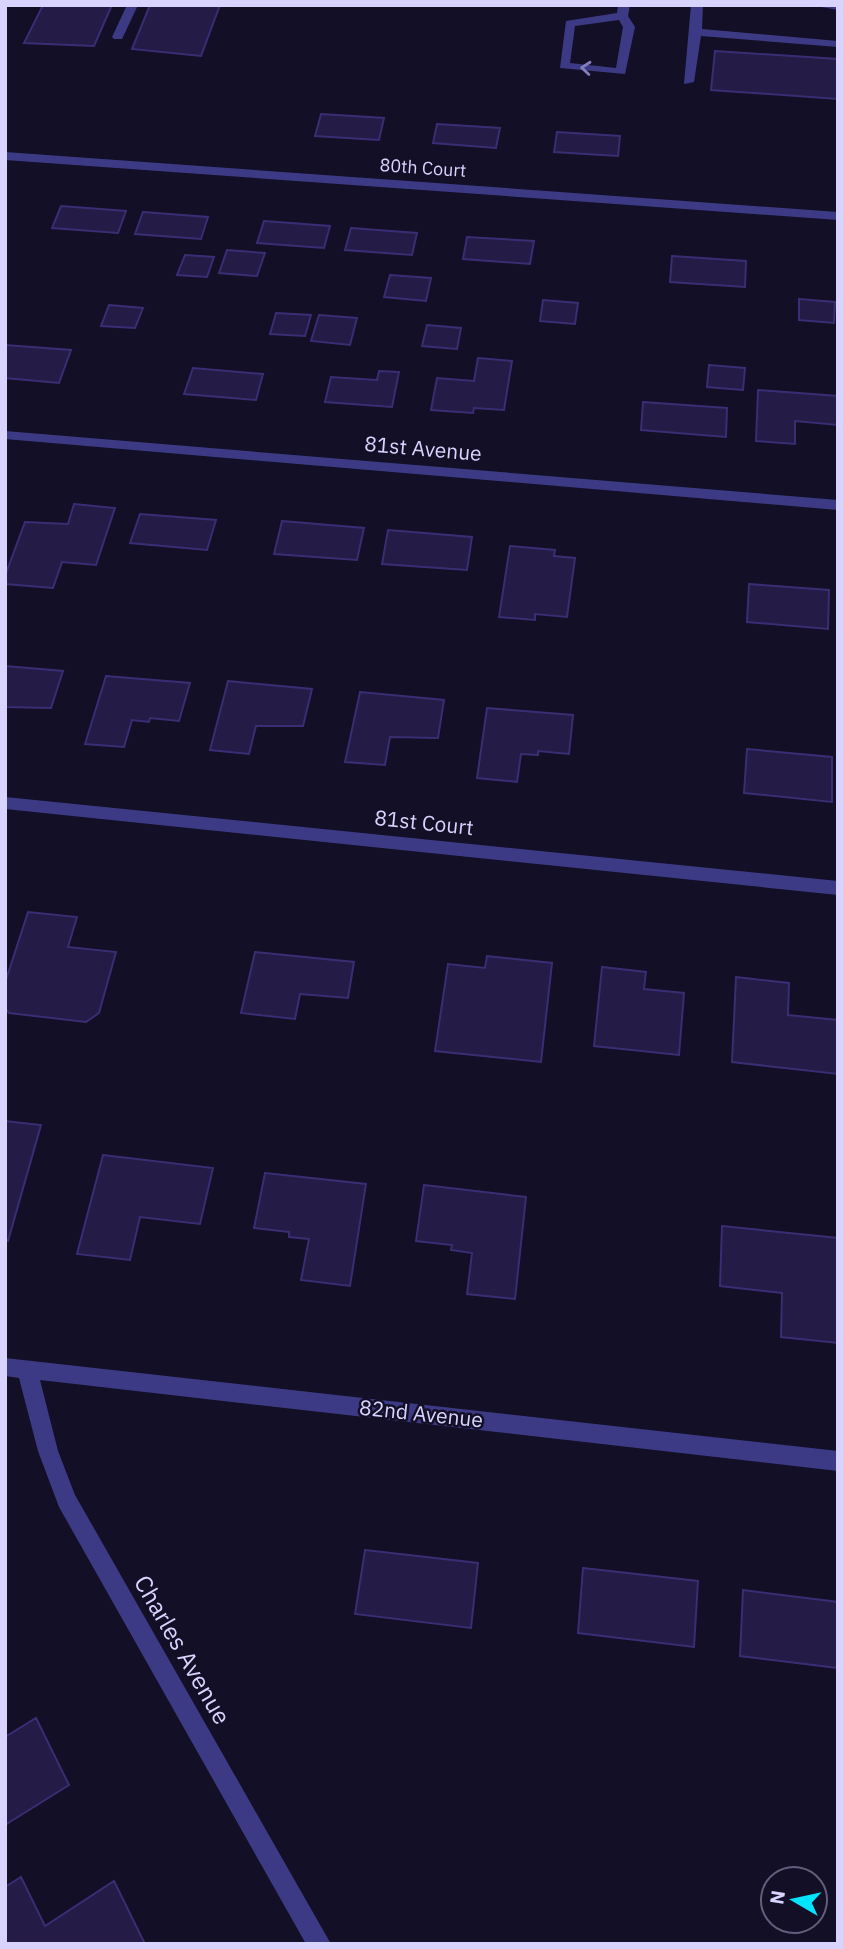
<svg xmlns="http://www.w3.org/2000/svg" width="843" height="1949" font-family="'IBM Plex Sans',sans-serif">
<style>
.building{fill:#241b47;stroke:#3b2d73;stroke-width:2}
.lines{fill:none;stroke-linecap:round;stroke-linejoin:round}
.minor{fill:#3d3a85;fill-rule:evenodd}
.oneway{stroke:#837fbc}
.labels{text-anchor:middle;stroke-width:5;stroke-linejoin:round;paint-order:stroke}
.far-street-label{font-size:18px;fill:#d9d4ff;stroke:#130f26}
.street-label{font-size:21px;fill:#d9d4ff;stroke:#130f26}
.near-street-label{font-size:24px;fill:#d9d4ff;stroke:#130f26}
</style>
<rect width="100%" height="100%" fill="#130f26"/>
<path class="building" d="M43,5h69l-18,41 -70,-3z
M150,5h70l-19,51 -69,-7z
M715,51l123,8v40l-127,-9z
M321,114l63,4 -5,22 -64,-4z
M437,124l63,4 -4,20 -63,-5z
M557,132l63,4 -2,20 -64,-4z
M61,206l65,5 -8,22 -66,-5z
M143,212l65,5 -7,22 -66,-5z
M264,221l66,5 -6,22 -67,-5z
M351,228l66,5 -5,22 -67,-5z
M467,237l67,4 -4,23 -67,-5z
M227,250l38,3 -8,23 -38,-3z
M185,255l29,2 -7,20 -30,-2z
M672,256l74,5 -1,26 -75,-5z
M390,275l41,3 -5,23 -42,-4z
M799,299l36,3 -1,21 -35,-3z
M543,300l35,3 -3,21 -35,-3z
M109,305l34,3 -8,20 -34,-2z
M276,313l35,2 -6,21 -35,-2z
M319,315l38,3 -7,27 -39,-4z
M427,325l34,3 -4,21 -35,-3z
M5,345l66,5 -12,33 -54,-5z
M478,358l34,3 -8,49 -30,-2 -1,5 -42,-3 6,-32 37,3z
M709,365l36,3 -2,22 -36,-3z
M193,368l70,6 -7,26 -72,-6z
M379,371l20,1 -7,35 -67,-5 6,-25 46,3z
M758,390l80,6v29l-43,-4v23l-39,-3z
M643,402l84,6 -1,29 -85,-7z
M74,504l41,4 -19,57 -34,-3 -9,26 -48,-4v-8l20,-54 43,2z
M140,514l76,6 -9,30 -77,-7z
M282,521l82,7 -7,32 -83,-6z
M388,530l84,7 -5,33 -85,-6z
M510,546l45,4 -1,6 21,2 -8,59 -32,-3v6l-36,-3z
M749,584l80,6 -1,39 -81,-7z
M5,666l58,5 -12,37 -46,-1z
M106,676l84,7 -11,38 -29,-3 -1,4 -17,-2 -8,27 -39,-3z
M228,681l84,8 -9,37h-47l-7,28 -39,-4z
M360,692l84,8 -6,38 -48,-1 -5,28 -40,-3z
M487,708l86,7 -4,39 -31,-3v4l-17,-1 -4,28 -40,-4z
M747,749l85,8v45l-88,-9z
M28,912l49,5 -9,30 48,5 -17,61 -13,9 -77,-9 -4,-5v-25z
M255,952l99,10 -6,36 -48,-4 -5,25 -54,-6z
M487,956l65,7 -11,99 -106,-11 13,-87 37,4z
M602,967l44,5 -2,17 40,4 -5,62 -85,-9z
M736,977l53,6 -1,32 50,5v54l-106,-12z
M5,1121l36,4 -33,116 -3,-1z
M103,1155l110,13 -13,56 -60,-7 -10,43 -53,-6z
M265,1173l101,11 -16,102 -49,-6 8,-41 -20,-2v-5l-35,-4z
M424,1185l102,12 -11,102 -48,-5 5,-41 -21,-3 1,-5 -36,-4z
M722,1226l116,12v105l-57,-6 1,-44 -62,-7z
M365,1550l113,13 -7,65 -116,-14z
M583,1568l115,13 -4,66 -116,-14z
M743,1590l95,12v66l-98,-12z
M36,1718l33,67 -64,40v-88z
M21,1877l24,49 69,-45 31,63h-140v-57z"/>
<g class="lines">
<path class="minor" d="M127,5h11l-16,34h-8l-2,-2z
M618,5h12l-2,11 7,11 -10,47 -65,-6 6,-47 51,-8zM619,20l4,7 -7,41 -46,-5 5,-37z
M691,5h12l-1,24 136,12v6l-137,-11 -7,46 -10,2z
M811,5h27v5z
M5,152l833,60v8l-833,-60z
M5,431l833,69v10l-833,-71z
M5,797l833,84v14l-833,-86z
M5,1358l833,93v20l-798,-91 18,71 17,44 256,449h-25l-247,-437 -21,-56 -19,-73 -14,-2z"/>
</g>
<defs><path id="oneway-chevron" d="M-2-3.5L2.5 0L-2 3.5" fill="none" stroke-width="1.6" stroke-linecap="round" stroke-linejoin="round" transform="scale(1.75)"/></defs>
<use class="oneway" href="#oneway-chevron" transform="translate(586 68) rotate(-175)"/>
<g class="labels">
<g class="far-street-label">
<text transform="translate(423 168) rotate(4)" y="6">80th Court</text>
</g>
<g class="street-label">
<text transform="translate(423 449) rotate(5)" y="7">81st Avenue</text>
<text transform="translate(424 823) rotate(6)" y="7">81st Court</text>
<text transform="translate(421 1414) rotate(6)" y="7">82nd Avenue</text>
</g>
<g class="near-street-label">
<text transform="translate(182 1650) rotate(60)" y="8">Charles Avenue</text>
</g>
</g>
<rect width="843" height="1949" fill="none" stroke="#d9d4ff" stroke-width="14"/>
<g transform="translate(794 1900) rotate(279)"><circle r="33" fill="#130f26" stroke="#625e7d" stroke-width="2"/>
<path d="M0-5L12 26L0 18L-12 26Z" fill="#00e5ff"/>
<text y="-10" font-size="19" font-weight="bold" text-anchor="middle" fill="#d9d4ff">N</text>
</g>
</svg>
